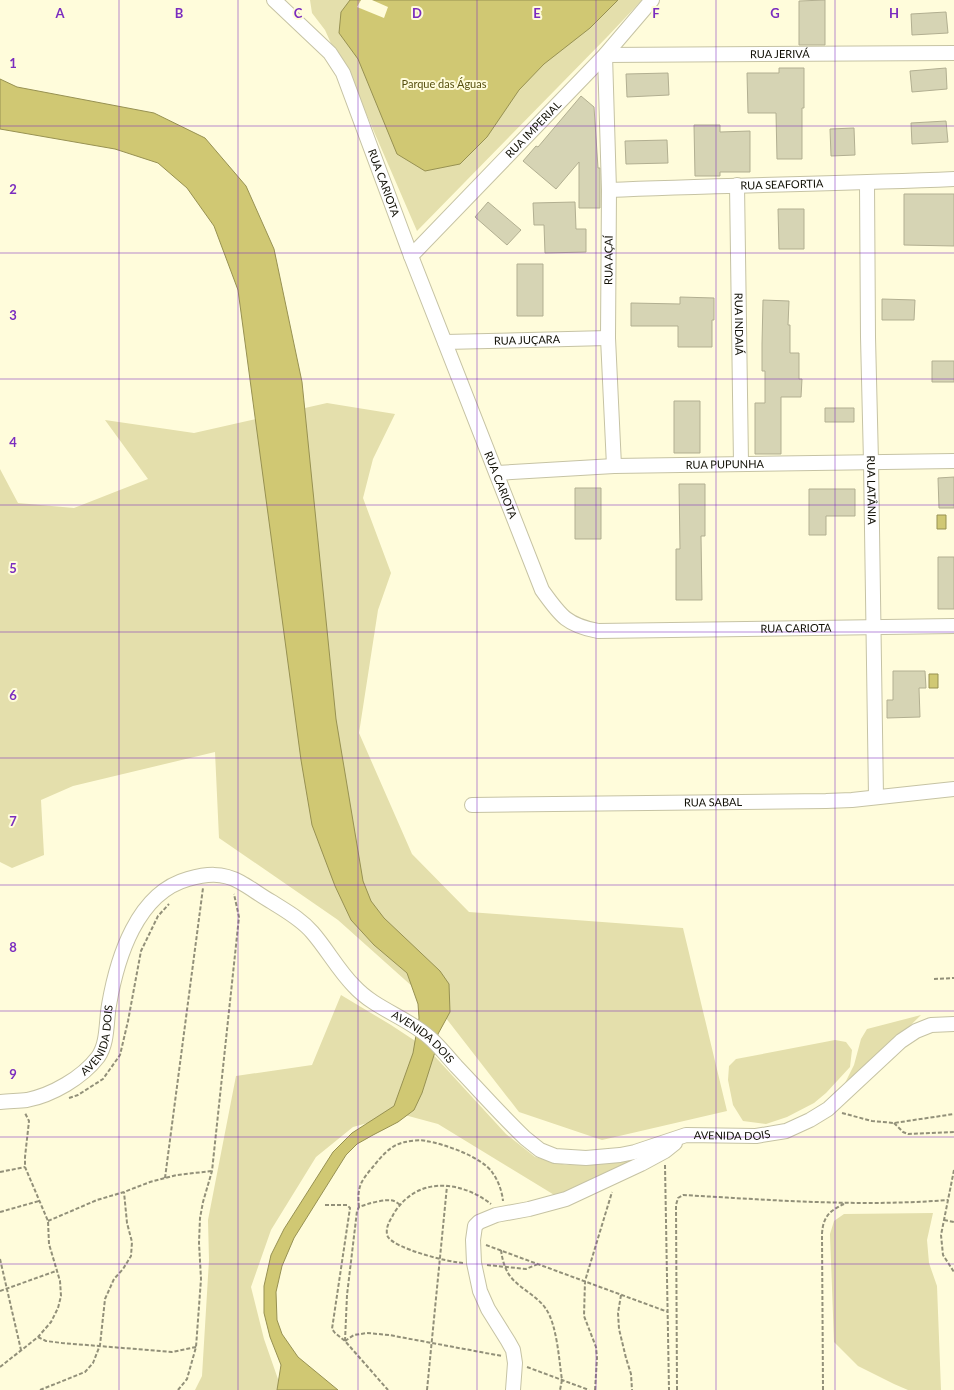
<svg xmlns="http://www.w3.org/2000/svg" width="954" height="1390" font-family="Lato,sans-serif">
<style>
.green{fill:#e4dfac}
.water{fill:#d0c873;stroke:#979152}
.pier{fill:#fffcdb}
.building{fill:#d6d4b4;stroke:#b2af91}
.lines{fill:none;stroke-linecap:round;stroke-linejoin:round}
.minor-casing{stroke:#c6c3a4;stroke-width:16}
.path{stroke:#929079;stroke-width:2;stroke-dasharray:4 2;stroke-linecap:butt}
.minor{stroke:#fff;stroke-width:14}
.grid{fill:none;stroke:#7b2cbf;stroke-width:1;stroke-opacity:0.55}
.labels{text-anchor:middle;stroke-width:4;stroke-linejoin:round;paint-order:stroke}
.street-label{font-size:11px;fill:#111006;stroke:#fffcdb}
.park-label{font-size:11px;fill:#57500f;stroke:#fffcdb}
.grid-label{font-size:13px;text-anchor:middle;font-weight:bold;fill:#7b2cbf;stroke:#fffcdb;stroke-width:4;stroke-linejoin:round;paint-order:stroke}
</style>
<rect width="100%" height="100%" fill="#fffcdb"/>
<path class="green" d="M310,0h332l-34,36 -191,195 -64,-148 -15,-24 -13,-29 -13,-17z
M327,403l68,11 -22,45 -10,39 28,75 -13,37 -19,123 53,121 57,58 214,16 44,183 -125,29 -83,-28 -77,-99 -104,-93 -119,-82 -4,-86 -142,34 -32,14 3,55 -32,13 -12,-6v-393l18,34 56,5 74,-29 -43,-59 89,13z
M341,995l50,30 38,25 77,84 29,23 31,8h22l41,-5 40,-15 -113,51 -118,-72 -37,-10 -48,13 -37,30 -45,73 -20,57 13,52 15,43 7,8h-91l7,-14 7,-116 -1,-40 28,-144 76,-11z
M921,1015l-82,80 15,-30 7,-26 6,-10z
M835,1040l11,2 6,8 -2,17 -24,26 -12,10 -27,14 -21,7 -23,-3 -10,-16 -5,-25 1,-14 7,-7z
M933,1213l-6,27 2,23 8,23 4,104h-33l-14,-6 -36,-18 -24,-24 -4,-108 4,-13 10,-7z"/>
<path class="water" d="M350,0h268l-28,28 -46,36 -25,26 -32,47 -27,27 -35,7 -28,-17 -39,-95 -19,-26 2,-21z
M0,79l17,8 137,26 51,25 41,48 28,63 28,133 34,337 27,162 8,20 13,17 56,53 9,13 1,28 -12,22 -3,18 -13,41 -8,17 -16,12 -25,13 -16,9 -11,11 -52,83 -12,28 -6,26 1,28 5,14 16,23 40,33h-61l4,-25 -11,-28 -6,-24v-27l7,-31 13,-26 49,-77 19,-19 42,-27 19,-53 6,-35 -1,-14 -11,-31 -33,-28 -23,-25 -16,-34 -23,-61 -11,-65 -63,-470 -24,-64 -27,-38 -29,-25 -43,-14 -115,-20z
M937,515h9v14h-9z
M929,674h9v14h-9z"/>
<path class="pier" d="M361,0h11l16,7 -4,11 -27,-11z"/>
<path class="building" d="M825,0v45h-26v-44z
M946,12l2,21 -36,2 -1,-21z
M779,68h25v40h-2v51h-25l-1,-46h-28l-1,-40h32z
M946,68l1,21 -35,3 -2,-21z
M668,73l1,22 -42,2 -1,-23z
M581,96l13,11 4,61h2v40h-21v-46l-23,27 -33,-28 13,-15 2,1z
M946,121l2,21 -36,2 -1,-21z
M694,125h26v7l30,-1v41h-30v4h-25z
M854,128l1,27 -24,1 -1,-27z
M667,140l1,23 -42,1 -1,-23z
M904,194h50v52l-50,-1z
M488,202l33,28 -14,15 -32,-28z
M575,202l1,27h10v23l-41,1 -1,-28h-10l-1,-22z
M778,209h26v40h-25z
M517,264h26v52h-26z
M680,297l34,1v22h-2v27h-34v-21h-47v-23l49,1z
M882,299l33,1 -1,20h-32z
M763,300l26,1 -1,24h2v28h9v26h3l-1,18h-20v57h-26v-51h10v-32h-3v-27z
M932,361h22v21h-22z
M674,401h26v52h-26z
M825,408h29v14h-29z
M954,477v31h-15l-1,-30z
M679,484h26v52h-4l1,64h-26v-51h4z
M575,488h26v51h-26z
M809,489h46v27h-29v19h-17z
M938,557h16v52h-16z
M893,671h32l1,17h-7l1,29 -33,1v-18h6z"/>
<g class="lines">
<defs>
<g id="minor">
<path id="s1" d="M274,0l56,53 13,20 68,183 131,334c18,25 24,35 56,41l356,-5"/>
<path id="s2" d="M867,183l1,154 3,125 5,335"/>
<path id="s3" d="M737,185l4,278"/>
<path id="s4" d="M609,190c115,-5 230,-6 345,-11"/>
<path id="s5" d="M411,256l194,-201 47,-55"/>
<path id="s6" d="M445,342l163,-4"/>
<path id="s7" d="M614,466l-6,-128 1,-148 -4,-135 349,-2"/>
<path id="s8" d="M497,473l117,-7 340,-5"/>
<path id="s9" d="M472,805l354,-4 26,-1 102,-11"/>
<path id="s10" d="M0,1102c9,-1 18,-1 27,-2 25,-5 55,-22 71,-43 10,-14 8,-35 11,-52 8,-47 28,-112 79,-126 18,-5 34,-7 52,3 11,6 21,14 32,20 14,9 29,17 40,30 15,17 26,38 42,54 21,23 53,31 76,52 9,8 18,19 26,28 23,24 45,49 69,72l15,12 15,6 31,2 34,-3 15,-3 51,-17 70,1 30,-5 24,-11 18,-11 73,-68 15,-10 15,-6 23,-1"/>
<path d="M513,1390l2,-27 -2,-13 -5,-9 -20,-32 -8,-18 -6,-28 -1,-23 2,-14 4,-4 17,-7 33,-6 37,-10 75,-35 24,-13 10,-8"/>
</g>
</defs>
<use href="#minor" class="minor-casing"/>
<path class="path" d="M934,979l20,-1
M69,1098l9,-3 25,-16 17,-24 8,-34 13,-70 17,-35 11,-12
M842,1113l30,8 22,2 60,-9
M894,1123l9,9 5,2 46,-2
M665,1165l4,225
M954,1170l-13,65 2,20 11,17
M0,1172l25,-5
M165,1178l38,-290
M325,1205h22l3,3 -18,121 3,4 10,8 43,49
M359,1207c-2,-19 1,-25 13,-39 9,-11 18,-23 33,-26 6,-1 15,-3 21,-1 19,3 55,16 66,31 6,8 10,19 11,29
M0,1212l39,-11
M944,1220l10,2
M48,1221l49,-21 27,-8 26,-10 27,-7 35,-4
M486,1245l182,67
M501,1250c1,8 3,16 7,23 8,14 29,22 38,36 11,16 13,51 16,71l-2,10
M0,1259l21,91
M463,1263c-15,-1 -67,-14 -75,-26 -3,-6 0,-14 4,-20 2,-4 5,-9 8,-12 25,-29 64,-22 91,-1
M487,1265l39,4 12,-5
M0,1291l56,-20
M621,1295l-3,18 1,16 7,29 5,16 1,16
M38,1337l8,4 16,2 110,9 24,-5
M345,1341l9,-6 13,-2 22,2 113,21
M345,1341l2,-46 10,-84 2,-4c7,-3 28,-9 35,-6 2,1 4,2 6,4
M0,1367l38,-30 13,-15 7,-14 3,-12 -1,-15 -11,-37 -1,-23 -23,-54v-10l4,-36 -4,-8
M527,1367l62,23
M40,1390l45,-18 8,-9 7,-18 5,-46 9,-20 9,-10 8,-13 1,-14 -5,-19 -3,-31
M178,1390l9,-11 9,-32 5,-68 -2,-36 1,-25 3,-16 9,-31 27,-254 -5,-23
M427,1390l20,-204
M595,1390l2,-32 -1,-11 -12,-31 1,-35 27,-89
M677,1390l-1,-185 2,-7 5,-3c88,5 176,12 265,5
M823,1390l-1,-156c1,-17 7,-23 22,-30"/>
<use href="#minor" class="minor"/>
</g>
<path class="grid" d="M119,0v1390M238,0v1390M358,0v1390M477,0v1390M596,0v1390M716,0v1390M835,0v1390M0,126h954M0,253h954M0,379h954M0,505h954M0,632h954M0,758h954M0,885h954M0,1011h954M0,1137h954M0,1264h954"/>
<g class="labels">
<g class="street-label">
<text dy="4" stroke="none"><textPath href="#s7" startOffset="586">RUA JERIVÁ</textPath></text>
<text dy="4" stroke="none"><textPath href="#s5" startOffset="176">RUA IMPERIAL</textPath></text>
<text dy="4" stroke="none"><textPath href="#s1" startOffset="218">RUA CARIOTA</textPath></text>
<text dy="4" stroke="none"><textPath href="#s4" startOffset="173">RUA SEAFORTIA</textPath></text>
<text dy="4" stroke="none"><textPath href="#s7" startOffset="206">RUA AÇAÍ</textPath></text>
<text dy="4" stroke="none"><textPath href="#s3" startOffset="139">RUA INDAIÁ</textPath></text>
<text dy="4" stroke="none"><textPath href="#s6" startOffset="82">RUA JUÇARA</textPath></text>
<text dy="4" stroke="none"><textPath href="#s8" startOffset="228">RUA PUPUNHA</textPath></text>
<text dy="4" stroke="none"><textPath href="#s1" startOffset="542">RUA CARIOTA</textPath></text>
<text dy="4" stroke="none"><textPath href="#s2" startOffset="307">RUA LATÂNIA</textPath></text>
<text dy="4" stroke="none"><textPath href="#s1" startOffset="925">RUA CARIOTA</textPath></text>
<text dy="4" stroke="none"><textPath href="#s9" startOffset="241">RUA SABAL</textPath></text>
<text dy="4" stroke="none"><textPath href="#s10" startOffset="127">AVENIDA DOIS</textPath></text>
<text dy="4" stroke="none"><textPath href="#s10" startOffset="618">AVENIDA DOIS</textPath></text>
<text dy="4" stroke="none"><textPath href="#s10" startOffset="978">AVENIDA DOIS</textPath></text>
</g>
<g class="park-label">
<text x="444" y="88">Parque das Águas</text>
</g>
</g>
<g class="grid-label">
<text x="60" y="18">A</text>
<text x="179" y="18">B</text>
<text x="298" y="18">C</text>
<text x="417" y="18">D</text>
<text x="537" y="18">E</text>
<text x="656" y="18">F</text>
<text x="775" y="18">G</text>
<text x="894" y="18">H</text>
<text x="13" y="68">1</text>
<text x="13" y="194">2</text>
<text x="13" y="320">3</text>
<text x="13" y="447">4</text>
<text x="13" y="573">5</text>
<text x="13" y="700">6</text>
<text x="13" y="826">7</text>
<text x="13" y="952">8</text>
<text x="13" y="1079">9</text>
</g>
</svg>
